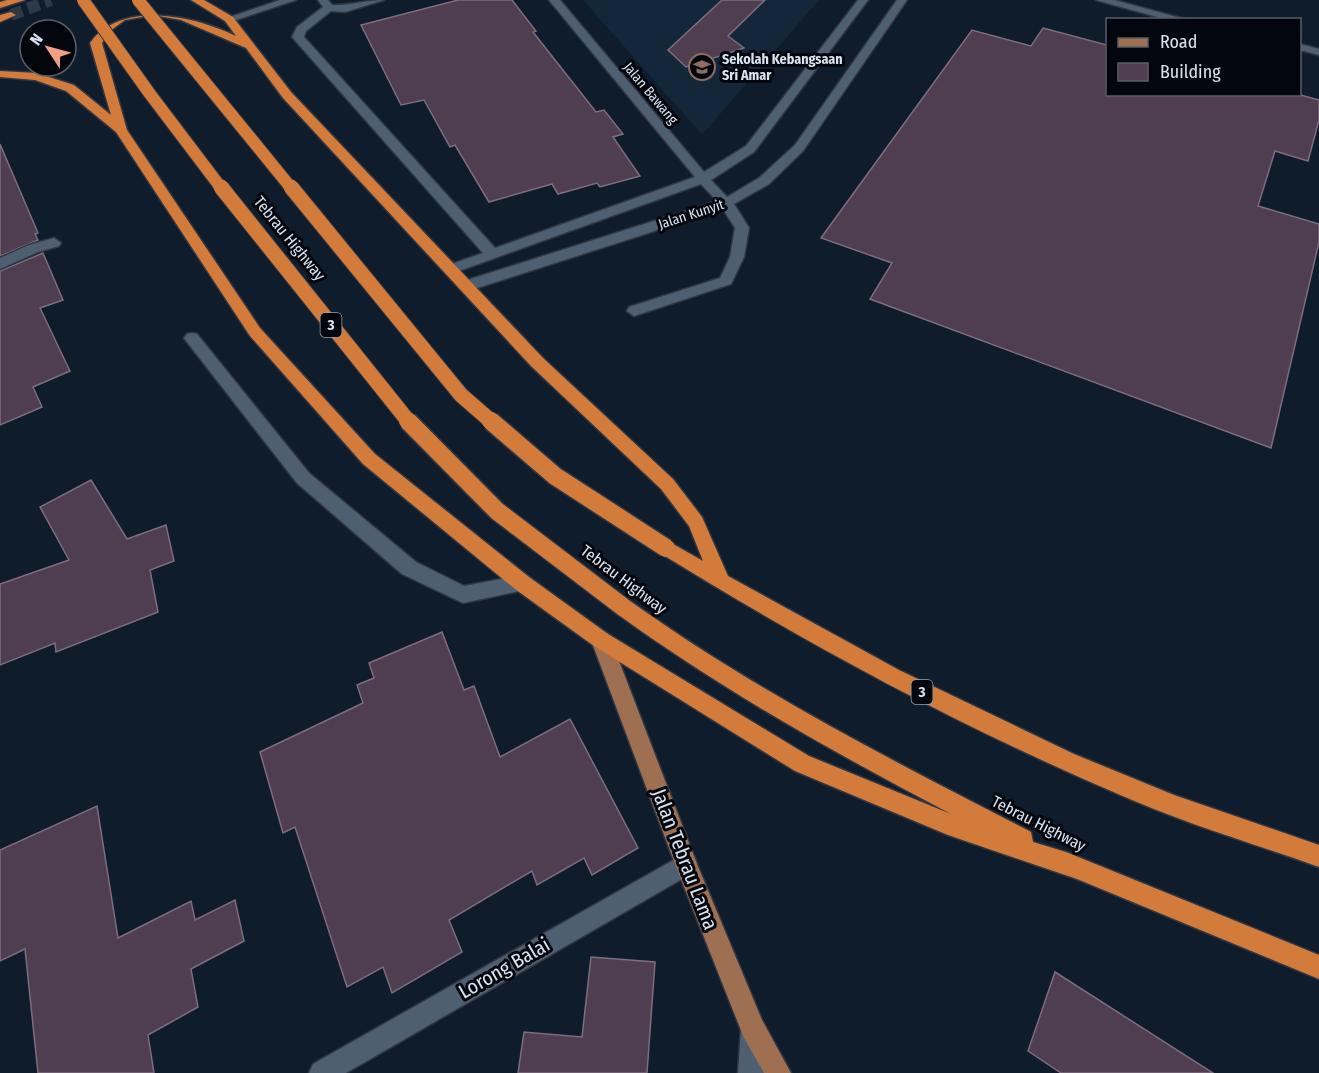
<svg xmlns="http://www.w3.org/2000/svg" width="1319" height="1073" font-family="'Fira Sans Condensed',sans-serif">
<style>
.built{fill:#13263a}
.building{fill:#4e3e4f;stroke:#7e6c7f;stroke-width:1.5}
.lines{fill:none;stroke-linecap:round;stroke-linejoin:round}
.highway-tunnel{stroke:#2c3a48;stroke-width:12;stroke-dasharray:12 6;stroke-linecap:butt}
.minor-casing{stroke:#303643;stroke-width:3}
.major-casing{stroke:#303643;stroke-width:3}
.highway-casing{stroke:#303643;stroke-width:3}
.minor{fill:#4f5f72;fill-rule:evenodd}
.major{fill:#9e7051;fill-rule:evenodd}
.highway{fill:#d27b3b;fill-rule:evenodd}
.highway-bridge-far2-casing{stroke:#303643;stroke-width:14;stroke-linecap:butt}
.highway-bridge-far1-casing{stroke:#303643;stroke-width:17;stroke-linecap:butt}
.highway-bridge-casing{stroke:#303643;stroke-width:21;stroke-linecap:butt}
.highway-bridge-far2{stroke:#d27b3b;stroke-width:12}
.highway-bridge-far1{stroke:#d27b3b;stroke-width:15}
.highway-bridge{stroke:#d27b3b;stroke-width:18}
.labels{text-anchor:middle;stroke-width:6;stroke-linejoin:round;paint-order:stroke}
.far-poi-label{font-size:14px;font-weight:bold;fill:#d9e2ed;stroke:#03070d;text-anchor:start}
.far-street-label{font-size:14px;fill:#d9e2ed;stroke:#03070d}
.shield{fill:#03070d;stroke:#99a0aa;stroke-width:1.5}
.shield-label{font-size:15px;font-weight:bold;fill:#d9e2ed}
.street-label{font-size:16px;fill:#d9e2ed;stroke:#03070d}
.near-street-label{font-size:20px;fill:#d9e2ed;stroke:#03070d}
</style>
<rect width="100%" height="100%" fill="#0e1c2b"/>
<path class="built" d="M583,0h236l-117,135z"/>
<path class="building" d="M458,0h54l24,31 -3,1 63,80 8,-2 19,24 -10,3 27,39 -40,11 -3,-4 -39,11 -6,-10 -63,18 -34,-57 -5,2 -26,-47 -23,5 -40,-80z
M722,0h43l-37,36 16,12 -58,19 -18,-17z
M1043,28l64,17v49h190l22,6v20l-11,41 -33,-10 -17,55 61,18v18l-48,206 -401,-149 22,-36 -71,-25 151,-208 59,16z
M0,144l38,89 -3,1 3,6 -38,16z
M43,253l20,47 -23,8 30,63 -37,16 9,20 -42,18v-154z
M91,480l36,59 39,-14 8,36 -24,9 8,42 -102,40 -1,-9 -55,22v-81l69,-24 -29,-53z
M442,632l22,58 10,-4 26,71 70,-38 68,129 -46,27 -8,-17 -47,27 -5,-14 -83,49 13,32 -70,41 -9,-26 -36,20 -52,-160 -12,6 -23,-81 103,-49 -6,-18 17,-7 -5,-15z
M97,806l21,132 73,-37 4,19 40,-20 9,41 -53,28 7,38 -50,28 6,38h-116l-13,-124 -25,12v-111z
M591,957l64,5 -8,111h-129l6,-41 58,5z
M1055,972l158,101h-152l-33,-22z"/>
<g class="lines">
<path class="highway-tunnel" d="M11,15l40,-15"/>
<defs>
<path id="minor" d="M280,0h16l-63,21h-8l-1,-2z
M318,0h10l4,5c18,1 34,-5 52,-5l-39,12 -14,-1 -25,20 -2,6 191,211 200,-71 -146,-177h11l144,172 42,-26 112,-146h10l-114,152 -43,28 16,17 32,-19 36,-33 102,-145h10l-104,151 -34,33 -35,20 15,24 -5,29 -13,27 -97,32 -7,-5 2,-4 91,-29 10,-21 5,-29 -12,-19 -252,81h-10l-2,-4 2,-4 256,-81 -16,-17 -245,88h-10l-2,-3 2,-3 37,-13 -191,-216 5,-10 26,-20z
M1096,0h18l74,20h-20z
M1300,44l19,5v6l-19,-5z
M54,238l7,5 -2,3 -21,6 -38,17v-11l29,-13z
M192,333l5,1 112,139 107,89 48,24 58,-11 7,2 2,6 -2,6 -66,14 -61,-29 -105,-91 -110,-141 -3,-4 3,-4z
M686,853l8,3 3,8 -3,8 -348,201h-37l4,-9z
M753,1017l9,3 3,9 -1,44h-26l3,-44 3,-9z"/>
<path id="major" d="M601,631l7,3 3,6 86,224 65,156 29,53h-27l-20,-35 -69,-174 -84,-224 3,-6z"/>
<path id="highway" d="M7,0h18l-25,8v-6z
M191,0h13l29,17 58,75 252,266 130,121 29,38 26,59 171,94 175,84 100,41 145,50v22c-67,-24 -136,-44 -201,-73 -159,-68 -311,-150 -458,-241l-3,-5 3,-5 6,-3 37,21 -14,-35 -28,-37 -130,-123 -248,-268 -37,-50 -65,-28 -28,-5 -28,5 -15,11 -8,12 25,87 133,198 115,126 154,123 79,57 201,122 142,58c-116,-61 -229,-124 -335,-201l-2,-6 2,-6 7,-2 7,2c126,90 263,160 401,231l2,10 33,10 253,103v24l-242,-100 -129,-44 -153,-64 -201,-125 -79,-57 -152,-125 -113,-128 -134,-204 -50,-41 -31,-11 -35,-3v-6l36,2 38,12 37,30 -21,-72c30,-43 103,-28 146,-7l-11,-15z
M11,12l5,3 -16,7v-7z"/>
</defs>
<use href="#minor" class="minor-casing"/>
<use href="#major" class="major-casing"/>
<use href="#highway" class="highway-casing"/>
<use href="#minor" class="minor"/>
<use href="#major" class="major"/>
<use href="#highway" class="highway"/>
<defs>
<path id="highway-bridge-far2" d="M83,0l67,94 72,95
M138,0l154,189"/>
<path id="highway-bridge-far1" d="M221,187l188,235
M291,187l170,208 31,27"/>
<path id="highway-bridge" d="M408,421l89,90 126,96
M491,421l64,55 111,72"/>
</defs>
<use href="#highway-bridge-far2" class="highway-bridge-far2-casing"/>
<use href="#highway-bridge-far1" class="highway-bridge-far1-casing"/>
<use href="#highway-bridge" class="highway-bridge-casing"/>
<use href="#highway-bridge-far2" class="highway-bridge-far2"/>
<use href="#highway-bridge-far1" class="highway-bridge-far1"/>
<use href="#highway-bridge" class="highway-bridge"/>
</g>
<defs>
<symbol id="school-ring" viewBox="-11 -11 22 22"><circle r="9.5" fill="#03070d" stroke="#8d6e63" stroke-width="1.5"/><path d="M0-5L7-2L0 1L-7-2ZM-4 1L0 2.5L4 1V4Q0 6-4 4Z" fill="#8d6e63"/></symbol>
</defs>
<g fill-rule="evenodd">
<use href="#school-ring" x="687" y="52" width="30" height="30"/>
</g>
<g class="labels">
<g class="far-poi-label">
<text x="722" y="64">Sekolah Kebangsaan<tspan x="722" dy="16">Sri Amar</tspan></text>
</g>
<g class="far-street-label">
<text transform="translate(651 93) rotate(50)" y="5">Jalan Bawang</text>
<text transform="translate(691 214) rotate(-18)" y="5">Jalan Kunyit</text>
</g>
<g class="shield">
<rect x="320.5" y="313" width="21" height="24" rx="4.5"/>
<rect x="911.5" y="680" width="21" height="24" rx="4.5"/>
</g>
<g class="shield-label">
<text x="331" y="330">3</text>
<text x="922" y="697">3</text>
</g>
<g class="street-label">
<text transform="translate(290 238) rotate(51)" y="6">Tebrau Highway</text>
<text transform="translate(624 579) rotate(37)" y="6">Tebrau Highway</text>
<text transform="translate(1039 823) rotate(27)" y="6">Tebrau Highway</text>
</g>
<g class="near-street-label">
<text transform="translate(685 859) rotate(69)" y="7">Jalan Tebrau Lama</text>
<text transform="translate(504 968) rotate(-30)" y="7">Lorong Balai</text>
</g>
</g>
<rect x="1106" y="18" width="195" height="78" fill="#03070d" stroke="#595f67" stroke-width="1.5"/>
<rect x="1118" y="38" width="30" height="9" fill="#9e7051" stroke="#595f67" stroke-width="1.5"/>
<text x="1160" y="48" font-size="18" fill="#d9e2ed">Road</text>
<rect x="1118" y="63" width="30" height="18" fill="#4e3e4f" stroke="#595f67" stroke-width="1.5"/>
<text x="1160" y="78" font-size="18" fill="#d9e2ed">Building</text>
<g transform="translate(48 48) rotate(306)"><circle r="28" fill="#03070d" stroke="#595f67" stroke-width="1.5"/>
<path d="M0-4.5L10 22L0 15L-10 22Z" fill="#f39f85"/>
<text y="-9" font-size="16" font-weight="bold" text-anchor="middle" fill="#d9e2ed">N</text>
</g>
</svg>
